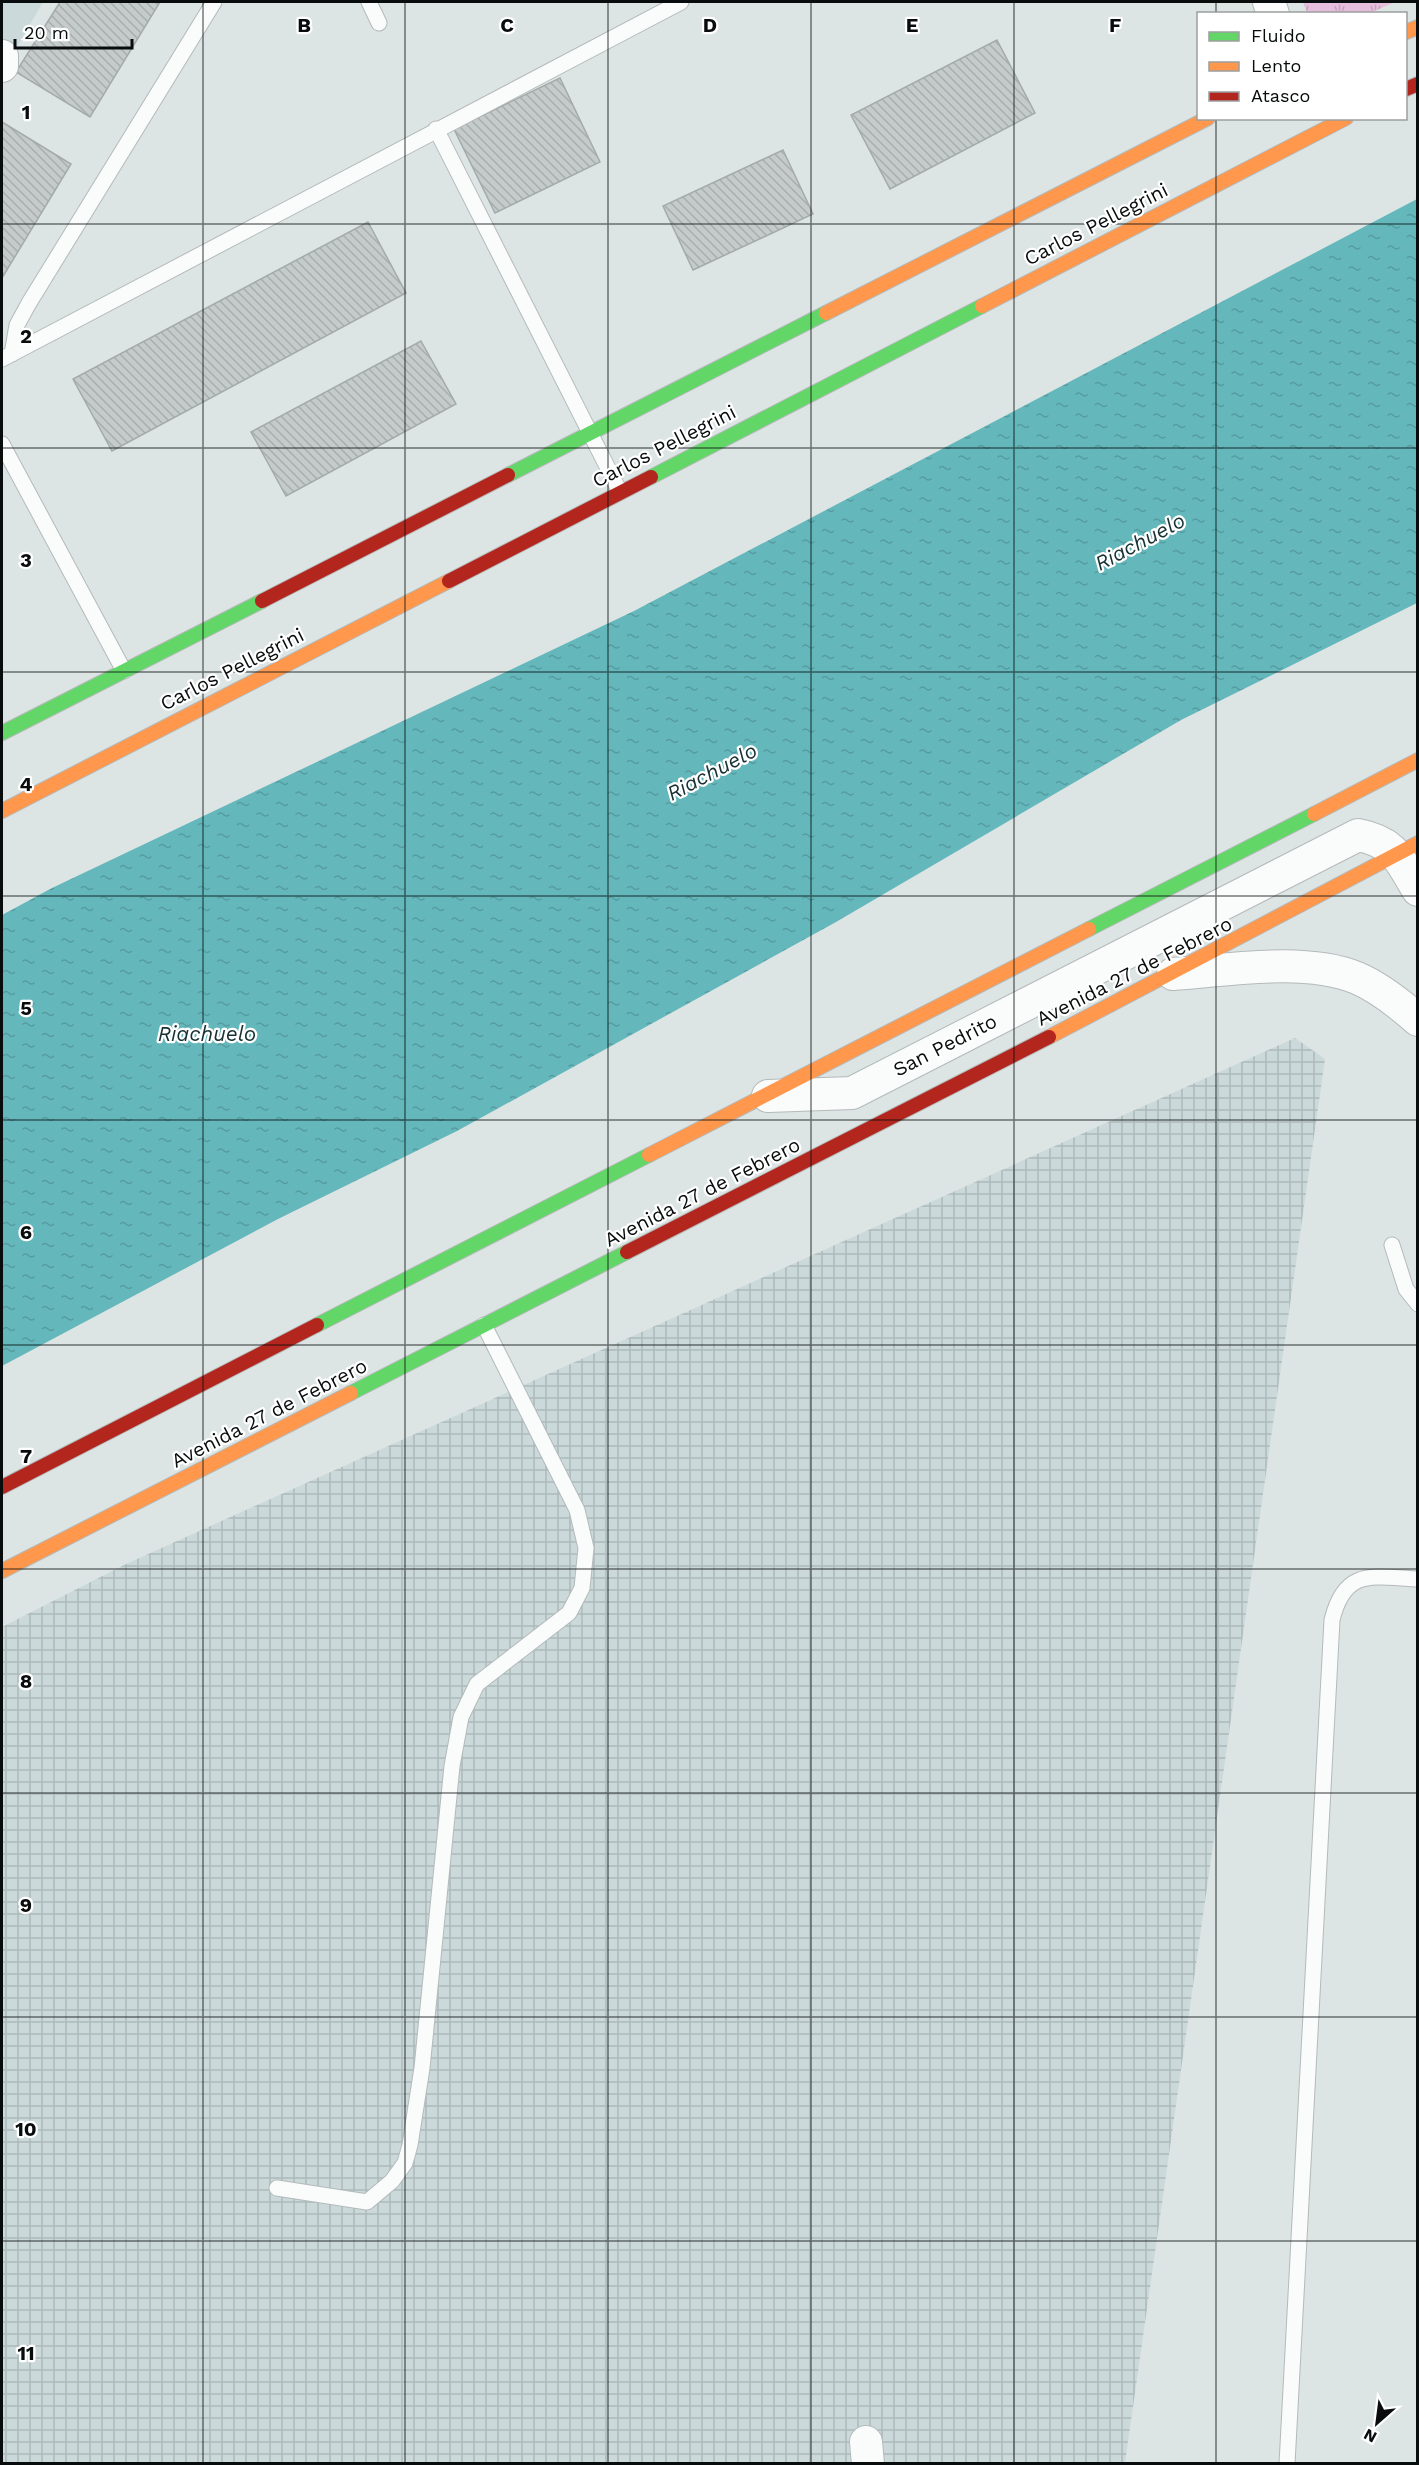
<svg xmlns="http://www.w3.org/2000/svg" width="1419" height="2465" font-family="'Work Sans',sans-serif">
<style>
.built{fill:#cbd9da}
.industrial{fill:url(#industrial-grid)}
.grass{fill:url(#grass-tufts)}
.water{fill:url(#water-ripples)}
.building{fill:url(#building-back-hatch);stroke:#a4aaaa;stroke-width:1.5}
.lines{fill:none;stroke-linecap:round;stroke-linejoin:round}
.lane-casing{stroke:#b4baba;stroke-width:17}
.street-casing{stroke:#b4baba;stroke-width:34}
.fast-casing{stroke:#b4baba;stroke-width:16}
.slow-casing{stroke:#b4baba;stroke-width:16}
.jam-casing{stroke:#b4baba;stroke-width:16}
.lane{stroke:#fafbfb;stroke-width:15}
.street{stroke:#fafbfb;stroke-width:32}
.fast{stroke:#63d668;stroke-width:14}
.slow{stroke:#ff974d;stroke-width:14}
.jam{stroke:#b3261e;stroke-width:14}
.grid{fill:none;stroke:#080c0c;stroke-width:1.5;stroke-opacity:0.55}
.labels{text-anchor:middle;stroke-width:4.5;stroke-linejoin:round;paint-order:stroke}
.street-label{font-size:20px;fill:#080c0c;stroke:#fff}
.water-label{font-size:21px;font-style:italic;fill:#183032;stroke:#fff}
.grid-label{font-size:20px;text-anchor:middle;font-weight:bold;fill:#080c0c;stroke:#fff;stroke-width:4.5;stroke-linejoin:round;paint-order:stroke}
</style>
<defs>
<pattern id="industrial-grid" width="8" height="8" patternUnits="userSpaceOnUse" patternTransform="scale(1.5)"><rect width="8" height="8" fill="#cbd9da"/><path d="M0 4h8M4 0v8" fill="none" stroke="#adb9ba"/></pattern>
<pattern id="grass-tufts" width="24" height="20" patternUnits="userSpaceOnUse" patternTransform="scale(1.5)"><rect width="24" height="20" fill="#e6bddc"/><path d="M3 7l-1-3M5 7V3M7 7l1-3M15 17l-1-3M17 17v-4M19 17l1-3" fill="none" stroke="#c4a1bc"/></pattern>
<pattern id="water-ripples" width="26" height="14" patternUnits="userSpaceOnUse" patternTransform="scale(1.5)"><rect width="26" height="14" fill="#64b7bb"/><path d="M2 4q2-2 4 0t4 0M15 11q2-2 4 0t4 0" fill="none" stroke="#559ca0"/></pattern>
<pattern id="building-back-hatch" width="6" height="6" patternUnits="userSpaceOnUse" patternTransform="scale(1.5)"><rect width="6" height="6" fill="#c5cbcb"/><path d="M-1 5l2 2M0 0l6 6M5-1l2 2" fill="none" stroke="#a8adad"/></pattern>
</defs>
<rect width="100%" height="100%" fill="#dde4e4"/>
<path class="built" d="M2,2h41l-41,71z"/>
<path class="industrial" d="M1295,1038l30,21 -200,1404 -1123,1v-837l124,-63z"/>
<path class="grass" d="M1303,2h92l-25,11h-63z"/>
<path class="water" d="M1417,199v404l-236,117 -345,202 -379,209 -179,88 -276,147v-451l50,-27 582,-277z"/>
<path class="building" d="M60,2h100l-70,115 -74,-45z
M997,40l38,73 -145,76 -39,-74z
M560,78l40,84 -105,51 -41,-84z
M2,122l69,42 -69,114z
M783,150l30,64 -120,56 -30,-64z
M368,222l38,71 -294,158 -39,-72z
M421,341l35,63 -170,92 -35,-64z"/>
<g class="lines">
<defs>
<path id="lane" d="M369,2l10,21
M436,129l183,361
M12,354l5,-29 12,-22 185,-301
M2,359l679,-357
M2,444l122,227
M1392,1245l14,44 12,15
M277,2188l90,14 25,-21 13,-18 5,-18 12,-77 30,-302 9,-49 16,-33 92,-71 13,-25 4,-40 -9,-38 -93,-185
M1287,2464l45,-844c13,-53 41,-43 86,-41"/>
<path id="street" d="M1269,2l4,12
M2,56v10
M1173,974c55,-4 132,-17 184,4 21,9 44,27 61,42
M768,1096l84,-3 506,-258c37,7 41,24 60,55
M866,2442l2,22"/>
<path id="fast" d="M508,475l318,-162
M651,477l331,-171
M2,733l260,-132
M1089,929l225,-115
M317,1325l332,-170
M351,1393l276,-141"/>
<path id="slow" d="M1406,32l12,-5
M982,306l364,-188
M826,313l382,-195
M2,811l447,-230
M1314,814l104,-54
M1049,1037l369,-194
M649,1155l440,-226
M2,1571l349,-178"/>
<path id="jam" d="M1406,89l12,-5
M449,581l202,-104
M262,601l246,-126
M627,1252l422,-215
M2,1487l315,-162"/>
</defs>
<use href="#lane" class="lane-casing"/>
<use href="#street" class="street-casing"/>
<use href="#fast" class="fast-casing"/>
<use href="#slow" class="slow-casing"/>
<use href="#jam" class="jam-casing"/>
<use href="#lane" class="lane"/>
<use href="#street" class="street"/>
<use href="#fast" class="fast"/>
<use href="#slow" class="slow"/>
<use href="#jam" class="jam"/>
</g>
<path class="grid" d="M203,2v2462M405,2v2462M608,2v2462M811,2v2462M1014,2v2462M1216,2v12M1216,118v2346M2,224h1416M2,448h1416M2,672h1416M2,896h1416M2,1120h1416M2,1345h1416M2,1569h1416M2,1793h1416M2,2017h1416M2,2241h1416"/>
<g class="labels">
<g class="street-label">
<text transform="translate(1096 224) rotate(-27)" y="7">Carlos Pellegrini</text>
<text transform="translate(664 446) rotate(-27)" y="7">Carlos Pellegrini</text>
<text transform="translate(232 669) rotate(-27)" y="7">Carlos Pellegrini</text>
<text transform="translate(1134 971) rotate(-27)" y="7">Avenida 27 de Febrero</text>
<text transform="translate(945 1045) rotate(-27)" y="7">San Pedrito</text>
<text transform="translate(702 1192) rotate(-27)" y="7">Avenida 27 de Febrero</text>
<text transform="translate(269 1413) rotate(-27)" y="7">Avenida 27 de Febrero</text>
</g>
<g class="water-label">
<text transform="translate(1140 542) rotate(-28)" y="7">Riachuelo</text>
<text transform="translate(712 772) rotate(-28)" y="7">Riachuelo</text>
<text x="207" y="1041">Riachuelo</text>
</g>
</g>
<g class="grid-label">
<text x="304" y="32">B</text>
<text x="507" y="32">C</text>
<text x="710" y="32">D</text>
<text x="912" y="32">E</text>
<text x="1115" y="32">F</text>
<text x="26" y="119">1</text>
<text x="26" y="343">2</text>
<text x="26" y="567">3</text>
<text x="26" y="791">4</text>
<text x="26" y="1015">5</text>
<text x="26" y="1239">6</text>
<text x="26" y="1463">7</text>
<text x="26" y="1688">8</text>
<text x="26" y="1912">9</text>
<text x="26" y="2136">10</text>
<text x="26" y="2360">11</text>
</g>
<rect width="1419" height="2465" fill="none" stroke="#080c0c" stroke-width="6"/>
<rect x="1197" y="12" width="210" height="108" fill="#ffffff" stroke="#9c9e9e" stroke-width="1.5"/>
<rect x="1209" y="32" width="30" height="9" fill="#63d668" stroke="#9c9e9e" stroke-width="1.5"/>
<text x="1251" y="42" font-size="18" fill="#080c0c">Fluido</text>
<rect x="1209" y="62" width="30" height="9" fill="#ff974d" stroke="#9c9e9e" stroke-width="1.5"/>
<text x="1251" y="72" font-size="18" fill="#080c0c">Lento</text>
<rect x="1209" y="92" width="30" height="9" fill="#b3261e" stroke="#9c9e9e" stroke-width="1.5"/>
<text x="1251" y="102" font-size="18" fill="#080c0c">Atasco</text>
<g transform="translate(1377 2423) rotate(208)" stroke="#ffffff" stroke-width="4.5" paint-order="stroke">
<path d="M0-4.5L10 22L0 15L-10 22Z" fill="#080c0c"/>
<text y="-9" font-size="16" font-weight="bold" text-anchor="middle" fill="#080c0c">N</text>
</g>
<path d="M15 39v9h117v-9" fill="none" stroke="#080c0c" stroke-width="3"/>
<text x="24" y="39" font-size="18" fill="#080c0c" stroke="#ffffff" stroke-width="4.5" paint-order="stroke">20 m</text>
</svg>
